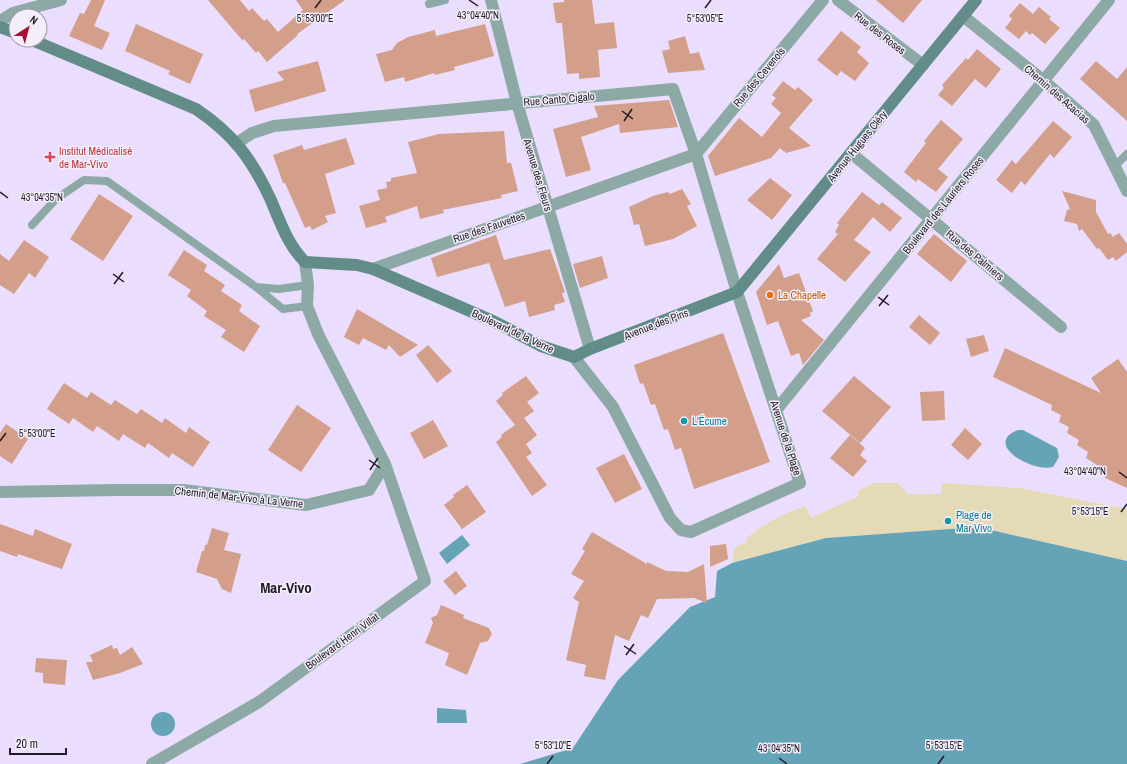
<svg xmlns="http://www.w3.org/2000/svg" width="1127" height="764" font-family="'Archivo Narrow',sans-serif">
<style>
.sand{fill:#e4dbb6}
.water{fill:#65a3b7}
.building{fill:#d39e8a}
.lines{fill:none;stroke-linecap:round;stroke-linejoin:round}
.lane{stroke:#8da9a5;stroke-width:8}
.street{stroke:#8da9a5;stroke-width:12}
.secondary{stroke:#618c87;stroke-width:12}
.ticks{fill:none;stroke:#1f1a25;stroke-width:1.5}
.health-dot{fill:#e0444e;stroke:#f4eefb;stroke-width:1.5}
.food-dot{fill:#e8710a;stroke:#f4eefb;stroke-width:1.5}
.culture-dot{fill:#0f9aa8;stroke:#f4eefb;stroke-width:1.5}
.labels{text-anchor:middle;stroke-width:3;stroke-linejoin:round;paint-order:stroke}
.street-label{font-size:11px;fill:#1f1a25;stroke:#f4eefb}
.health-label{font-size:11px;fill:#be3a42;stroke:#f4eefb;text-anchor:start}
.food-label{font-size:11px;fill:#c56008;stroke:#f4eefb;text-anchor:start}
.culture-label{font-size:11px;fill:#0d838f;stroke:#f4eefb;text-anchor:start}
.district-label{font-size:15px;font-weight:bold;fill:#1f1a25;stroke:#f4eefb}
.ticks-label{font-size:10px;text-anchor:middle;fill:#1f1a25;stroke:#f4eefb;stroke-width:3;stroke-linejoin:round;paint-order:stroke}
</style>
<rect width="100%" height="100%" fill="#ebddfd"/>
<path class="sand" d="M874,483h24l9,11h34l1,-11 77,5 108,21v52l-149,-34 -152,11 -94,25 3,-16 11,-4 1,-5c18,-15 36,-24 58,-32l6,12 48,-22 -2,-5z"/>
<path class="water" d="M1018,430h5l34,18 2,9 -6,10c-20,6 -71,-23 -35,-37z
M978,527l149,34v203h-607l53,-16 45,-68 72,-73 25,-10 2,-26 15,-8 94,-25z
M462,535l8,10 -23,19 -8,-11z
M437,708l29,2 1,13h-30z
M151 724a12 12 0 1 1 24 0a12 12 0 1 1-24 0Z"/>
<path class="building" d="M91,0h14l-11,26 16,7 -8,17 -33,-14 11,-23 4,1z
M208,0h32l9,11 3,-3 12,13 3,-2 11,13 25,-22 -7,-10h49l-48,34 1,1 -31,27 -9,-11 -2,2 -12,-14 -2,1z
M564,0h28l3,24 19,-2 3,26 -19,2 2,27 -21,2v-6l-12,1 -5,-51h-6l-3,-20 11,-1z
M876,0h46l-19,23z
M1020,3l13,11 6,-7 12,10 -2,2 11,9 -15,16 -13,-11 -2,2 -4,-4 -7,8 -14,-11 7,-9 -3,-3z
M136,24l67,30 -13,30 -22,-10 2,-3 -45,-20z
M485,24l9,32 -40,11 1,3 -20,5 -1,-2 -29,9 -1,-5 -19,5 -9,-28 16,-4 5,-7 11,-6 27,-7 1,6z
M841,31l20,16 -4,5 12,11 -14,18 -14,-10 -4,5 -20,-16z
M685,36l5,18 9,-2 6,18 -37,3 -6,-22 8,-2 -2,-8z
M977,49l24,20 -15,19 -11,-9 -23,27 -14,-11 6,-7 -2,-3 24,-27 2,2z
M318,61l8,30 -71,21 -6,-22 35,-10 -7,-8z
M1096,61l21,18 10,-12v54l-47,-42z
M783,81l12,9 3,-3 15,13 -24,28 22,18 -25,7 -6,-5 -9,10 -56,18 -7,-20 31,-38 23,19 19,-24 -10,-9 5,-6 -4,-3z
M669,100l9,27 -58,6 -1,-9 -38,13 10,33 -25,7 -13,-48 45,-12 -4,-11z
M941,120l22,19 -25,30 10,8 -12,15 -18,-13 -2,3 -12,-10 22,-29 -2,-2z
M1053,121l19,16 -18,21 -4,-4 -25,31 -4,-4 -9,12 -16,-13 16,-20 4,4z
M504,131l3,32h4l7,28 -17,4 1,3 -59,12 1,3 -24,6 -3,-13 -32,11 2,5 -21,6 -7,-22 21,-6 -3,-10 10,-2 -1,-6 5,-1v-3l26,-5 -9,-31 31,-8z
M346,138l9,26 -30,10 11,39 -11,3 3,6 -16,8 -2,-4 -5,2 -20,-45h-2l-10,-28 29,-10 2,5z
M770,178l22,17 -20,25 -25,-20z
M682,189l9,15 -4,2 10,20 -24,13 -28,7 -6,-22 -5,1 -5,-18 24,-11 15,-4 2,2z
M1062,191l34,9v12l12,22 2,-1 3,4 6,-4 8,11v8l-11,9 -3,-4 -5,3 -9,-12 -2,1 -15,-20 -3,2 -2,-7 -13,-3 3,-11 3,-1z
M862,192l17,13 3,-3 20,16 -12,14 -17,-15 -19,23 17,12 -26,30 -28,-23 21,-25 -3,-2 4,-7 -2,-2z
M99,194l34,22 -30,45 -33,-22z
M934,234l33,27 -16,21 -34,-28z
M496,235l8,25 46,-11 15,43 -3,1 3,9 -11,3 1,5 -26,7 -4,-16 -20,6 -16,-44 -52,14 -6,-19z
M24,240l25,17 -14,21 -6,-5 -15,21 -14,-9v-31l9,7z
M184,250l23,15 -3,6 21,14 -4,6 21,14 -3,6 21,15 -16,26 -23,-15 5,-7 -22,-14 3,-5 -20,-15 4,-6 -23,-15z
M602,256l6,22 -28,10 -7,-24z
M779,264l5,14 15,-5 14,38 -3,2 1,3 -10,4 23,20 -21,25 -4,-12 -8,3 -13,-35 -11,4 -11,-33z
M357,309l7,4 54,32 -18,12 -11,-12 -3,5 -23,-12 -4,7 -15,-8z
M919,315l21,18 -10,12 -21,-18z
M723,333l47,129 -76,27 -13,-41 -6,2 -7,-21 -4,1 -9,-26 -4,1 -8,-22 -3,1 -6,-19z
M984,335l5,16 -18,6 -5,-18z
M428,345l24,26 -15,12 -21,-28z
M1005,348l96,45 -10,-15 27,-19 9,13v116l-22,-10v-2l-11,-6 3,-5 -11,-7 2,-6 -11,-7 2,-5 -12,-7 2,-6 -10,-5 2,-7 -10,-5 1,-5 -59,-28z
M526,376l13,17 -12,9 7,9 -18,13 8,-6 13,17 -11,9 6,9 -6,4 21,28 -15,11 -36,-54 6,-5 -1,-2 14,-10 -19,-24 7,-6 -1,-2z
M854,376l37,31 -31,36 -38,-32z
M64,383l23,15 4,-6 20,13 4,-5 22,14 4,-5 21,14 3,-5 21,15 3,-6 21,15 -17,25 -21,-14 -3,5 -21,-15 -3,5 -22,-14 -4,7 -22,-15 -4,6 -20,-14 -4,6 -22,-15z
M944,391l1,29 -23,1 -2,-29z
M297,405l34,23 -30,44 -33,-22z
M433,420l15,26 -24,13 -14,-26z
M6,424l22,15 -16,25 -12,-8v-23z
M965,428l17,16 -14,16 -17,-15z
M850,435l15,13 -5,7 7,6 -14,16 -23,-19z
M624,454l18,35 -27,14 -19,-35z
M467,485l19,27 -24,17 -18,-24 10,-8 -1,-2z
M0,524l33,12 2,-7 37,15 -10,25 -44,-15 -1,3 -17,-6z
M212,528l17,5 -5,17 17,4 -10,39 -9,-4 -5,-10 -21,-7 6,-21h2l1,-6h2z
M592,532l55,32v-2l19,9 22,1 16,-8 3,39 -13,-5 -37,1 -9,19 -7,-3 -12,26 -14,-6 -10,45 -21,-4 2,-11 -20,-5 13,-58 -6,-4 11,-17 -13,-7 14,-23 -3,-2z
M726,544l2,15 -18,8v-21z
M456,571l11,15 -12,9 -12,-14z
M441,605l23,10 -1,3 26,10 3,6 -4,7 -8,2 -13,32 -22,-10 4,-12 -24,-10 8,-20 -2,-5 6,-3z
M112,645l1,4 4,-1 3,7 12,-8 11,17 -23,9 -27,7 -7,-18h7l-3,-7z
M36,658l31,2 -2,25 -22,-2v-10l-8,-1z"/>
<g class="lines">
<path class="lane" d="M429,4l16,-4
M1115,166l12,-12
M32,225l24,-26 28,-19 23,1 149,106 27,22 24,-3
M256,287l23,2 29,-4"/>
<path class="street" d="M491,0l26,103 73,246
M838,0l85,65
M963,16l81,65 50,44 33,66
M0,21l13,-8 48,-13
M237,143l15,-10 22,-7 399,-37 23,65 41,138 63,191 -109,49 -10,-2 -11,-12 -57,-111 -39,-50
M851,153l210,174
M696,154l127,-154
M373,269l323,-115
M777,409l332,-409
M0,492l116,-2h67l123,15 63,-15 16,-26 -67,-130 -11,-28 1,-21 -3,-23
M152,764l107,-62 166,-121 -40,-117"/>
<path class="secondary" d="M0,27l16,6
M32,40l164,69c37,25 55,49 74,89 10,23 17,46 35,64l52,3 16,4 120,52 48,25 33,11 16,-8 147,-57 239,-292"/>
</g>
<path class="ticks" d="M469,0l9,6M315,8l6,-8M705,8l6,-8M622,111l11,8M624,121l8,-12M0,192l8,6M113,274l11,8M114,284l9,-12M878,297l11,8M879,306l9,-11M0,441l6,-8M369,460l11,8M370,470l8,-12M1119,472l8,6M1121,512l6,-8M624,646l12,8M626,655l8,-11M779,758l8,6M547,764l6,-8M938,764l6,-8"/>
<path class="health-dot" d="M48 151h4v4h4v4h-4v4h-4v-4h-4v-4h4z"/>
<circle class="food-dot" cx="770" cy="295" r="4"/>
<g class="culture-dot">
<circle cx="684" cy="421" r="4"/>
<circle cx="948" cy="521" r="4"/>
</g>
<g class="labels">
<g class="street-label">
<text transform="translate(880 33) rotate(38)" y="4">Rue des Roses</text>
<text transform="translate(759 77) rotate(-50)" y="4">Rue des Cevenols</text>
<text transform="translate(1057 94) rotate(41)" y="4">Chemin des Acacias</text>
<text transform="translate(559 99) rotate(-5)" y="4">Rue Canto Cigalo</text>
<text transform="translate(857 146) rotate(-51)" y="4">Avenue Hugues Cléry</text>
<text transform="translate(538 175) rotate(73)" y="4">Avenue des Fleurs</text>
<text transform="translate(943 205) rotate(-51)" y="4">Boulevard des Lauriers Roses</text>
<text transform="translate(489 227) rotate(-19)" y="4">Rue des Fauvettes</text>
<text transform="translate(975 255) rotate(40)" y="4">Rue des Palmiers</text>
<text transform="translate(656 324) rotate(-21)" y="4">Avenue des Pins</text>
<text transform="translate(513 331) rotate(25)" y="4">Boulevard de la Verne</text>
<text transform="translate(786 438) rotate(72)" y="4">Avenue de la Plage</text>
<text transform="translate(239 497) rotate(6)" y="4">Chemin de Mar-Vivo à La Verne</text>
<text transform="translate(342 641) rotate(-36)" y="4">Boulevard Henri Villat</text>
</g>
<g class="health-label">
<text x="59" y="155">Institut Médicalisé<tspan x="59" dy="13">de Mar-Vivo</tspan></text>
</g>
<g class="food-label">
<text x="778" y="299">La Chapelle</text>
</g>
<g class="culture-label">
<text x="692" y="425">L'Écume</text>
<text x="956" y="519">Plage de<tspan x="956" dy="13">Mar Vivo</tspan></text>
</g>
<g class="district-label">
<text x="286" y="593">Mar-Vivo</text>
</g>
</g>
<g class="ticks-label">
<text x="478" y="19">43°04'40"N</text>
<text x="315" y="22">5°53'00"E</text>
<text x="705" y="22">5°53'05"E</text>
<text x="42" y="201">43°04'35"N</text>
<text x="37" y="437">5°53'00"E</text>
<text x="1085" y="475">43°04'40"N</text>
<text x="1090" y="515">5°53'15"E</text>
<text x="553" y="749">5°53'10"E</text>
<text x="944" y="749">5°53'15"E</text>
<text x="779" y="752">43°04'35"N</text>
</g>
<g transform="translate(28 28) rotate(36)"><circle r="19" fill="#f4eefb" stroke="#9f99a5"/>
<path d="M0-3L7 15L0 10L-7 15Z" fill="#a70f33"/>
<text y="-6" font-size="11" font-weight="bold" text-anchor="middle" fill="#1f1a25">N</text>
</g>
<path d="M10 748v6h56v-6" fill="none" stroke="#1f1a25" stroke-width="2"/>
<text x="16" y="748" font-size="12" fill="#1f1a25" stroke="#f4eefb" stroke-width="3" paint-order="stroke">20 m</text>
</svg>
